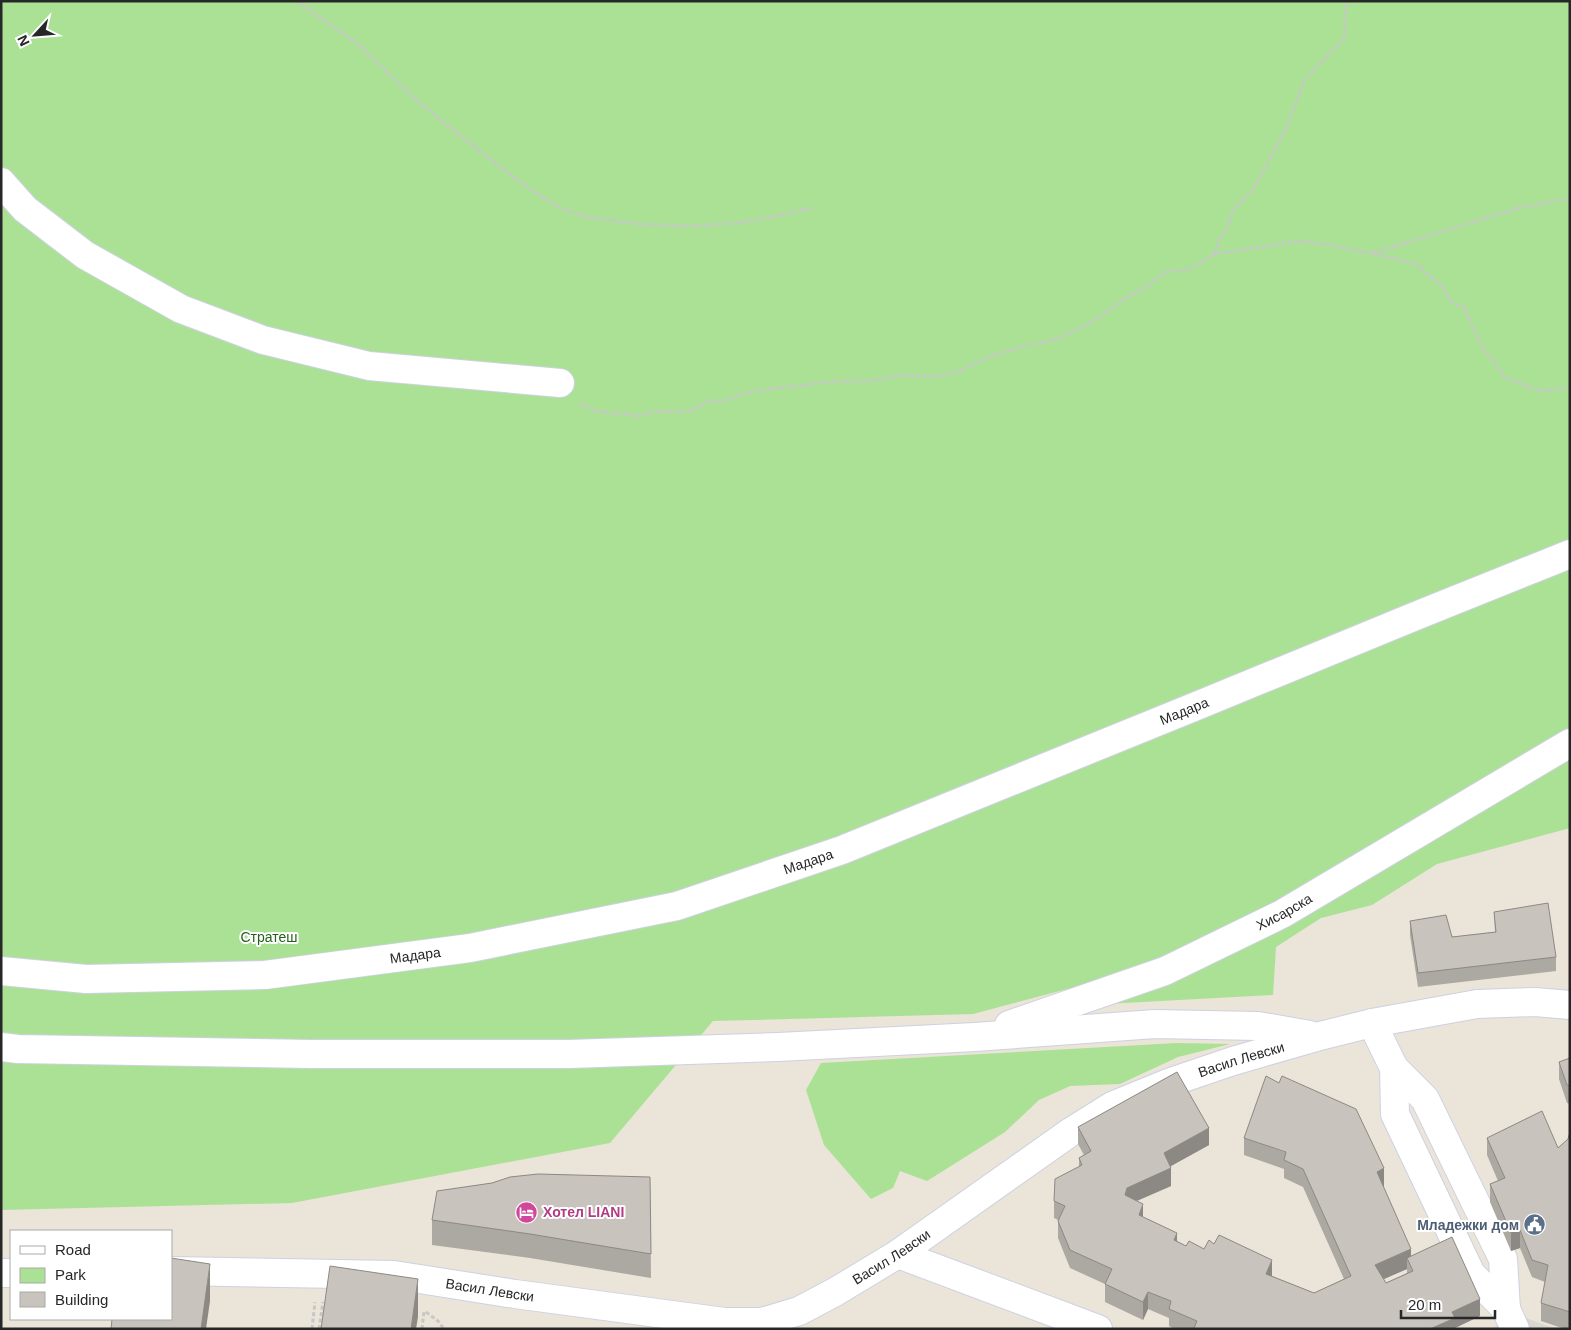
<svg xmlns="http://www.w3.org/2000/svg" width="1571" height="1330" font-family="Arial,sans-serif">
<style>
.green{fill:#aae195}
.plaza{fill:#dad7d0}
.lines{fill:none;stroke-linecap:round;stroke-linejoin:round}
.minor-casing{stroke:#ced1e1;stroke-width:30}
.path{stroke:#c7c7c7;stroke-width:3;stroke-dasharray:4 2.5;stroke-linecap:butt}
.minor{stroke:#fff;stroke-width:28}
.wall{fill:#aca8a2;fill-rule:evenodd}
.shaded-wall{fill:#8c8884}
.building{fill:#c8c3bc;stroke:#8c8884}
.labels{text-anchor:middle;stroke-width:4;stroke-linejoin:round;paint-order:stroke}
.street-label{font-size:14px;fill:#272727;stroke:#fff}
.park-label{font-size:14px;fill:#24621a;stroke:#fff}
.hotel-label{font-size:14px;font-weight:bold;fill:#b23c85;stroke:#fff;text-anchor:start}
.service-label{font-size:14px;font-weight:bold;fill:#4e5e75;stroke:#fff;text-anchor:end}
</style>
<rect width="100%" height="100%" fill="#eae4d9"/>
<path class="green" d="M1,1h1569v728l-292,179 -116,56 -189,50 -260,7 -103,122 -318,60 -291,7z
M1570,756v72l-133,36 -65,41 -51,13 -45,29 -3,48 -168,9z
M1177,1043l53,1 -52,13 -58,27 -50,2 -31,14 -34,32 -78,49 -27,-10 -7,17 -22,11 -47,-54 -18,-55 15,-27z"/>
<path class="plaza" d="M1518,1315l38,14h-65z"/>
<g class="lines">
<defs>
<g id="minor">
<path d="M1,182l24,27 60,46 96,54 82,31 106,26 191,17"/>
<path id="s1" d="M1,971l85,8 179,-4 205,-27 207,-42 165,-56 352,-143 229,-94 147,-59"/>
<path d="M1372,1023l22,45 31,31 78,160 3,50"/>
<path id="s2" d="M1009,1025l156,-54 117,-57 288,-171"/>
<path d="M1,1047l17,2 293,5h258l209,-7 197,-10 180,-13 103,2 52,9"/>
<path d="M1394,1068l1,46 76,160 35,35 9,20"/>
<path d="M898,1254l200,75"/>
<path id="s3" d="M171,1271l223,4 121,19 209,28h38l37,-11 36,-19 63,-38 174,-123 40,-25 59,-24 62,-21 83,-24 56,-14 105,-19 58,-2 35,3"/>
<path d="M1,1273h10"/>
</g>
</defs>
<use href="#minor" class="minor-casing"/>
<path class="path" d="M297,1l61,43 44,43 32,28 82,64 26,18 21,12 20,7 19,3 37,5 53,2 47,-3 75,-15
M1373,253l142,-44 55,-11
M1215,254l4,-14 8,-11 6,-19 20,-20 31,-57 21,-54 39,-40 2,-33 4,-5
M580,404l15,7 43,5 16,-5 22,1 18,-2 13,-9h16l19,-7 19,-4 76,-9h31l15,-2 14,-4 36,2 24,-5 34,-16 34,-10 33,-7 30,-15 19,-12 15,-12 21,-11 23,-17 24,-3 25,-15 83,-13 27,3 69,14 24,7 23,21 12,18 10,2 19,40 23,31 34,14 31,-3
M426,1312l12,9 6,8
M312,1329l3,-27
M319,1329l4,-27
M422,1329l2,-18"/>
<use href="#minor" class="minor"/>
</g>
<path class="wall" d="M1494,912l62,45v14l-138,16 -8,-52v-14l42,16 43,-5z
M1570,1058v46l-3,-1 -8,-24v-17z
M1078,1127l131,18 -39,21 1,20 -34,15 6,16 34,24 9,5 18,3 68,27 42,17 30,-14 -41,-92 -19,-9v-9l-40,-14v-17l140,48h-1l28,71 69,59 -25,12v1h-281l-5,-3v-8l-21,-9 -5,11 -38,-18v-18l-35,-16 -12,-30v-18l-4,-2v-17l25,-34v-9l5,-3 -6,-11zM1407,1269v4l-21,10 -3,-4z
M1570,1132v197h-5l-24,-8v-18l4,-21 -13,-5 -12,-29 -9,3 -21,-49v-18l8,-3 -11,-26v-17l71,10 10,-9z
M650,1177l1,101 -121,-20 -98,-13v-25z"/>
<path class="shaded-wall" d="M1209,1128v17l-45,25v-17z
M1171,1168v18l-44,19 -2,-10 2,-7z
M1384,1168v18l-7,3v-17z
M1143,1204v17l-4,-6z
M1520,1230v18l-9,3v-18z
M1177,1233v17l-3,-10z
M1411,1249v17l-4,-8v11l-32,14v-18z
M1272,1260v17l-6,-3z
M210,1264v37l-4,28h-5z
M418,1279v38l-2,12h-5z
M1148,1292v17l-5,11v-18z
M1480,1299v17l-25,12v1h-25l22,-17z"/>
<path class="building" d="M1548,903l8,54 -138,16 -8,-52 36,-6 6,22 44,-5 -2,-20z
M1570,1058v28l-3,-1 -8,-23z
M1177,1072l32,56 -45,25 7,15 -44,20 -2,7 18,9 -4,11 38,18 -3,7 12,6 3,-5 15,8 5,-9 5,4 5,-9 53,25 -6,14 48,19 37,-17 -48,-107 -19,-9 2,-8 -42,-14 22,-62 13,7 3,-7 74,33 28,59 -7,4 34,77 -36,16 11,18 27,-12 -6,-13 45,-21 28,62 -28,13 3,6 -25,11h-235l-1,-1 3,-7 -28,-12 2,-8 -23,-9 -5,10 -38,-18 7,-15 -42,-19 -12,-29 7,-15 -11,-5 1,-22 27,-14 -3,-7 12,-7 -13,-24z
M1542,1111l16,37 10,-9 2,-7v180l-29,-9 7,-38 -16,-5 -12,-30 -9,3 -21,-49 15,-6 -18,-40z
M538,1174l112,3 1,77 -121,-20 -98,-14 5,-29 55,-8 18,-6z
M171,1258l39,6 -9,65h-90l1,-10h59z
M330,1266l88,13 -7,50h-90z"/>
<defs>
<symbol id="hotel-disc" viewBox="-11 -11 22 22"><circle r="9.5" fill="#d1479c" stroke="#fff"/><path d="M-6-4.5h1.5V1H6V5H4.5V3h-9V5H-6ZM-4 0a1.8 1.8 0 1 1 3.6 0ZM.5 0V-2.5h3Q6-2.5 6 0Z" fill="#fff"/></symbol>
<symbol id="civic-disc" viewBox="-11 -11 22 22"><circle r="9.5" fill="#5c6f8a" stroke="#fff"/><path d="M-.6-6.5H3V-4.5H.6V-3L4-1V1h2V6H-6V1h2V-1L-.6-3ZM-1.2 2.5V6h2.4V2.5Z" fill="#fff"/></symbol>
</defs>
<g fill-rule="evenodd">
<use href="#hotel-disc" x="514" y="1200" width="25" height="25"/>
<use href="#civic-disc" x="1522" y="1212" width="25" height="25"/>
</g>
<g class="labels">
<g class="street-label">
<text dy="5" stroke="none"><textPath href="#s1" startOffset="1226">Мадара</textPath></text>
<text dy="5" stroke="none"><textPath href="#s1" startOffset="821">Мадара</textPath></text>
<text dy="5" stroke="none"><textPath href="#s2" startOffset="298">Хисарска</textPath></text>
<text dy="5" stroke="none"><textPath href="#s1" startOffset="416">Мадара</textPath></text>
<text dy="5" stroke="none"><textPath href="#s3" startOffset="1145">Васил Левски</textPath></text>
<text dy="5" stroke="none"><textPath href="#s3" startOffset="740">Васил Левски</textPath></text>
<text dy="5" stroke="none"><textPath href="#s3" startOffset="320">Васил Левски</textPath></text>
</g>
<g class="park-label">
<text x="269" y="942">Стратеш</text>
</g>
<g class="hotel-label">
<text x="543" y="1217">Хотел LIANI</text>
</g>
<g class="service-label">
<text x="1519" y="1230">Младежки дом</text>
</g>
</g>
<rect width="1571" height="1330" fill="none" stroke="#272727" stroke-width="5"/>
<rect x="10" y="1230" width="162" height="90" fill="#ffffff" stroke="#a9a9a9"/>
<rect x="20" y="1246" width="25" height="8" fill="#ffffff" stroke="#a9a9a9"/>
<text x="55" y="1255" font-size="15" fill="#272727">Road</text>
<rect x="20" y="1268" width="25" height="15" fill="#aae195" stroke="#a9a9a9"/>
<text x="55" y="1280" font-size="15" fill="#272727">Park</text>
<rect x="20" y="1292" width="25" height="15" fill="#c8c3bc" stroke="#a9a9a9"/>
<text x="55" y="1305" font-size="15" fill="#272727">Building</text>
<g transform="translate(35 35) rotate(244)" stroke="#ffffff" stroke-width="4" paint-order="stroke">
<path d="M0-4L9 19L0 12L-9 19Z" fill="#272727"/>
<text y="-8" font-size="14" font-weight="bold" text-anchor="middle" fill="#272727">N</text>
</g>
<path d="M1401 1310v8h94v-8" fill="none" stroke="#272727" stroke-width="2.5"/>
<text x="1408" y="1310" font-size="15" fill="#272727" stroke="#ffffff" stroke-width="4" paint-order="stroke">20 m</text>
</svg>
